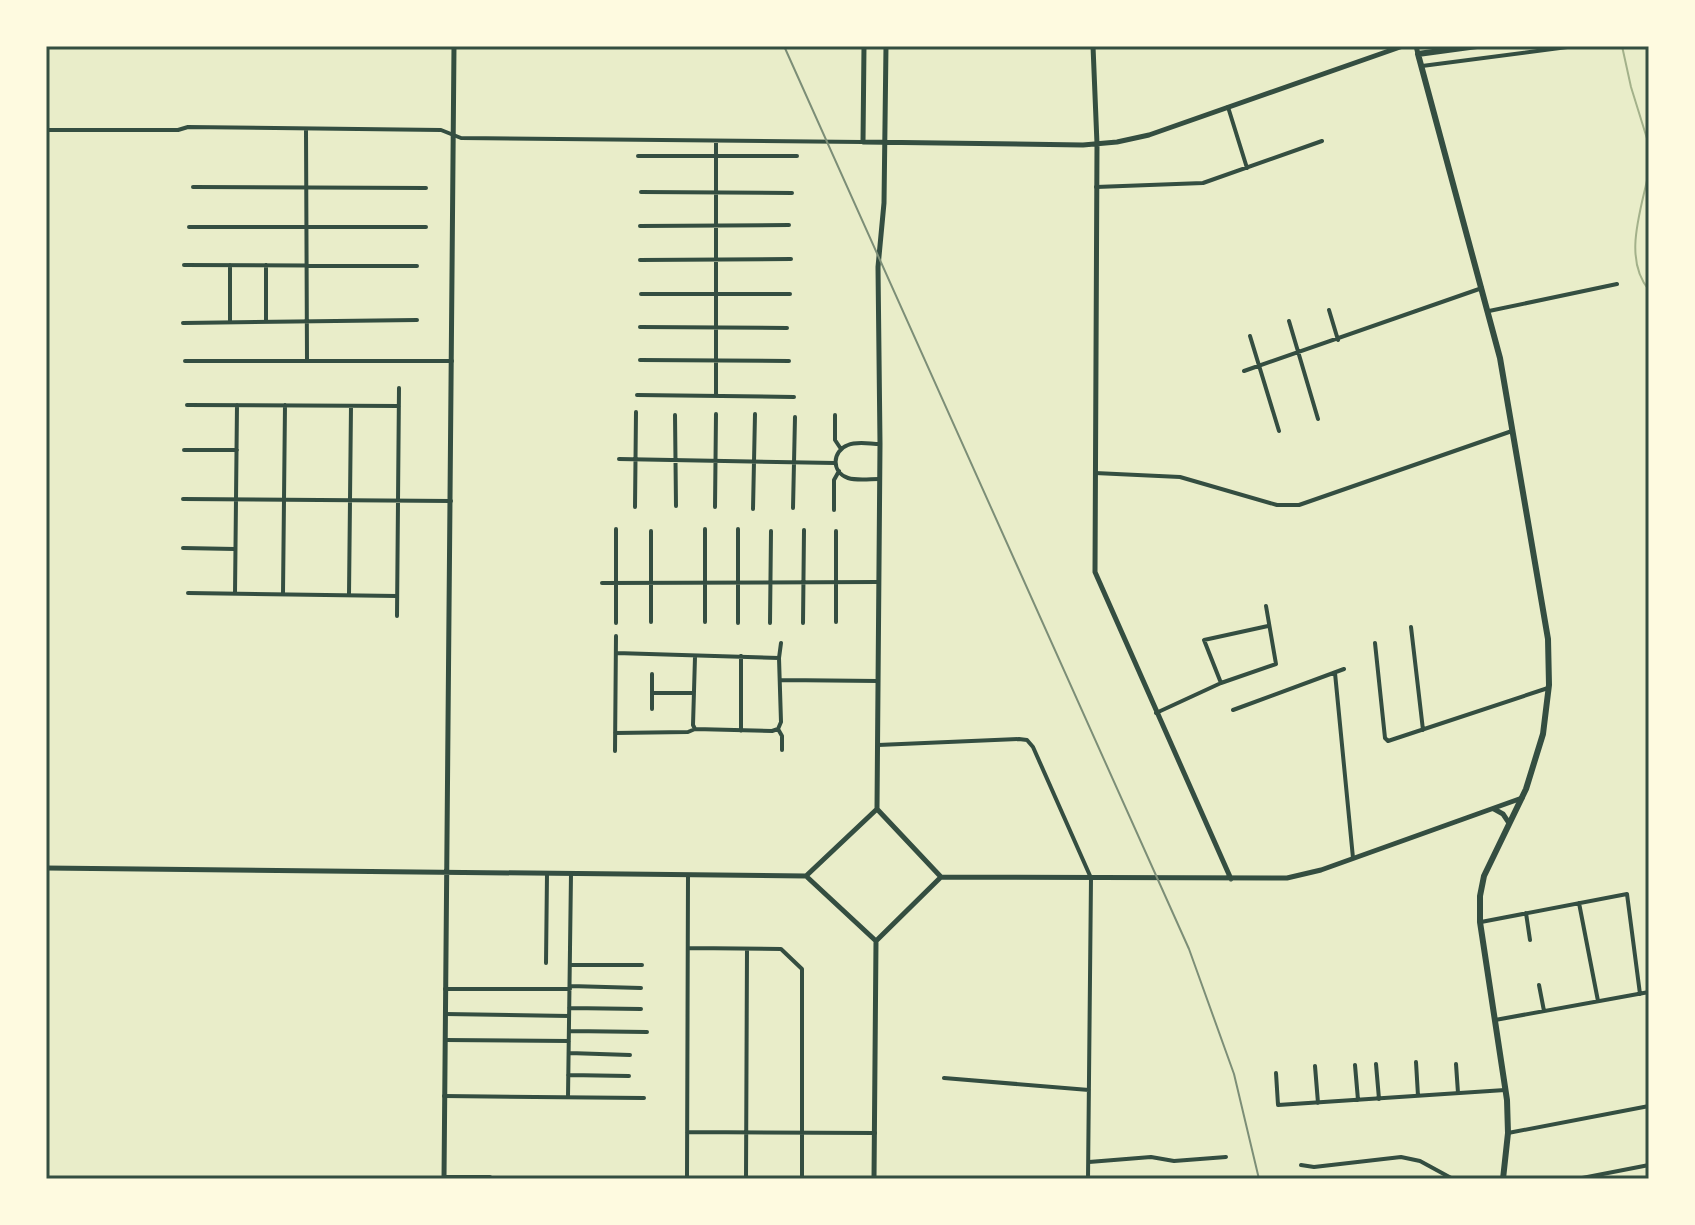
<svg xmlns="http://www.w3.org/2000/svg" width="1695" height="1225" font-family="Manrope,sans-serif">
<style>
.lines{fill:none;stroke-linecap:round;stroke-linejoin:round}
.stream{stroke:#a3b18a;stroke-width:2}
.minor{stroke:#344e41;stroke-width:4}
.tertiary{stroke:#344e41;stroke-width:5}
.secondary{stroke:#344e41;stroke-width:5}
.primary{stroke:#344e41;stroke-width:6}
.rail{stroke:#7c8e77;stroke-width:2}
.neatline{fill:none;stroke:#344e41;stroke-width:3}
</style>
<rect width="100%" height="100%" fill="#e9edc9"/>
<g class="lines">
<path class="stream" d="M1622,46l9,41 18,58
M1649,171c-7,37 -27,87 0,119"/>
<path class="minor" d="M1422,66l153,-20
M1228,107l19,61
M46,130h132l10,-3 253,3 20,8 402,4
M306,130l1,229
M716,141v255
M638,156h159
M193,187l233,1
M1096,187l107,-4 119,-42
M641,192l151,1
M640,226l149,-1
M189,227h237
M640,260l151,-1
M184,265l233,1
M641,294h149
M1329,310l9,30
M1489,311l128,-27
M1289,321l29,98
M230,322v-57
M266,322v-57
M183,323l234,-3
M640,327l147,1
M1250,336l29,95
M640,360l149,1
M185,361h267
M1244,371l238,-83
M637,395l157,2
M187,405l212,1
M675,415l1,91
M835,415v25l6,9
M184,450h53
M619,459l216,4
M1095,473l85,4 97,28h22l213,-74
M879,479c-9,0 -22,2 -31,-1 -17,-6 -16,-27 0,-33 9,-4 22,-1 32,-1
M183,499l268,2
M635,507l1,-95
M715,507l1,-93
M793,508l2,-91
M753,509l2,-95
M834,510v-30l5,-9
M738,529v94
M183,548l52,1
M602,583l276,-1
M188,593l209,3
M235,594l2,-189
M283,594l2,-189
M349,595l2,-189
M397,616l2,-228
M651,622v-91
M705,622v-93
M836,622v-91
M616,623v-94
M770,623l1,-92
M803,623l1,-93
M1411,627l12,103
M781,643l-2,15 2,64 -3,7 4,7v14
M1375,643l10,95 3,3 160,-53
M616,653l163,5
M1335,673l18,185
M652,674v35
M781,680l97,1
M1221,683l-17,-43 64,-14
M652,693h41
M1233,710l111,-41
M1156,713l65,-30 55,-19 -10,-58
M695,729l-2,-4 2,-68
M741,731v-75
M615,733l73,-1 7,-3 77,2 6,-2
M878,745l141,-6 8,1 6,7 58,131 -3,301
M615,751l1,-115
M1579,903l19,98
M1526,913l4,27
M1481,922l146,-28 13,100
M688,948l93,1 21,20v210
M546,963l1,-89
M570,965h72
M1539,985l5,26
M570,986l71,2
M445,989h125
M569,1008l72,1
M445,1014l124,2
M1495,1020l154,-28
M569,1031l78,1
M445,1040l124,1
M569,1053l61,2
M1416,1062l2,34
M1376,1064l3,35
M1456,1064l2,29
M1355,1065l3,35
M1315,1066l3,37
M1276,1073l2,32 227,-15
M568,1075l61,1
M944,1078l145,12
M444,1096l200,2
M568,1097l3,-223
M687,1132l188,1
M1508,1133l141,-27
M1089,1162l62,-5 23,4 52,-4
M1301,1165l13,2 87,-10 19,4 33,18
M444,1177h46
M687,1179l1,-304
M746,1179l1,-230
M1577,1179l72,-14"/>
<path class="tertiary" d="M864,46l-1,96 220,3 34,-3 32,-7 254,-89
M1093,46l4,98 -2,428 136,307
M877,809l3,-365 -2,-177 6,-64 2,-157
M877,809l64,68
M1494,809l9,5 6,9
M46,868l760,8
M806,876l71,-67
M806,876l70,65
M941,877l346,1 34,-8 201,-72
M876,941l65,-64
M444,1179l10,-1133
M874,1179l2,-238"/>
<path class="secondary" d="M1416,46l2,8"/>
<path class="primary" d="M1477,46l-59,8 82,304 48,281 1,46 -6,49 -17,55 -42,87 -4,20v26l27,178 1,33 -5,46"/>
<path class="rail" d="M784,46l405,903 45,125 25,105"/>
</g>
<rect width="1695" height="1225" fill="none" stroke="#fefae0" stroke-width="96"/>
<rect x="48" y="48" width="1599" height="1129" class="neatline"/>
</svg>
